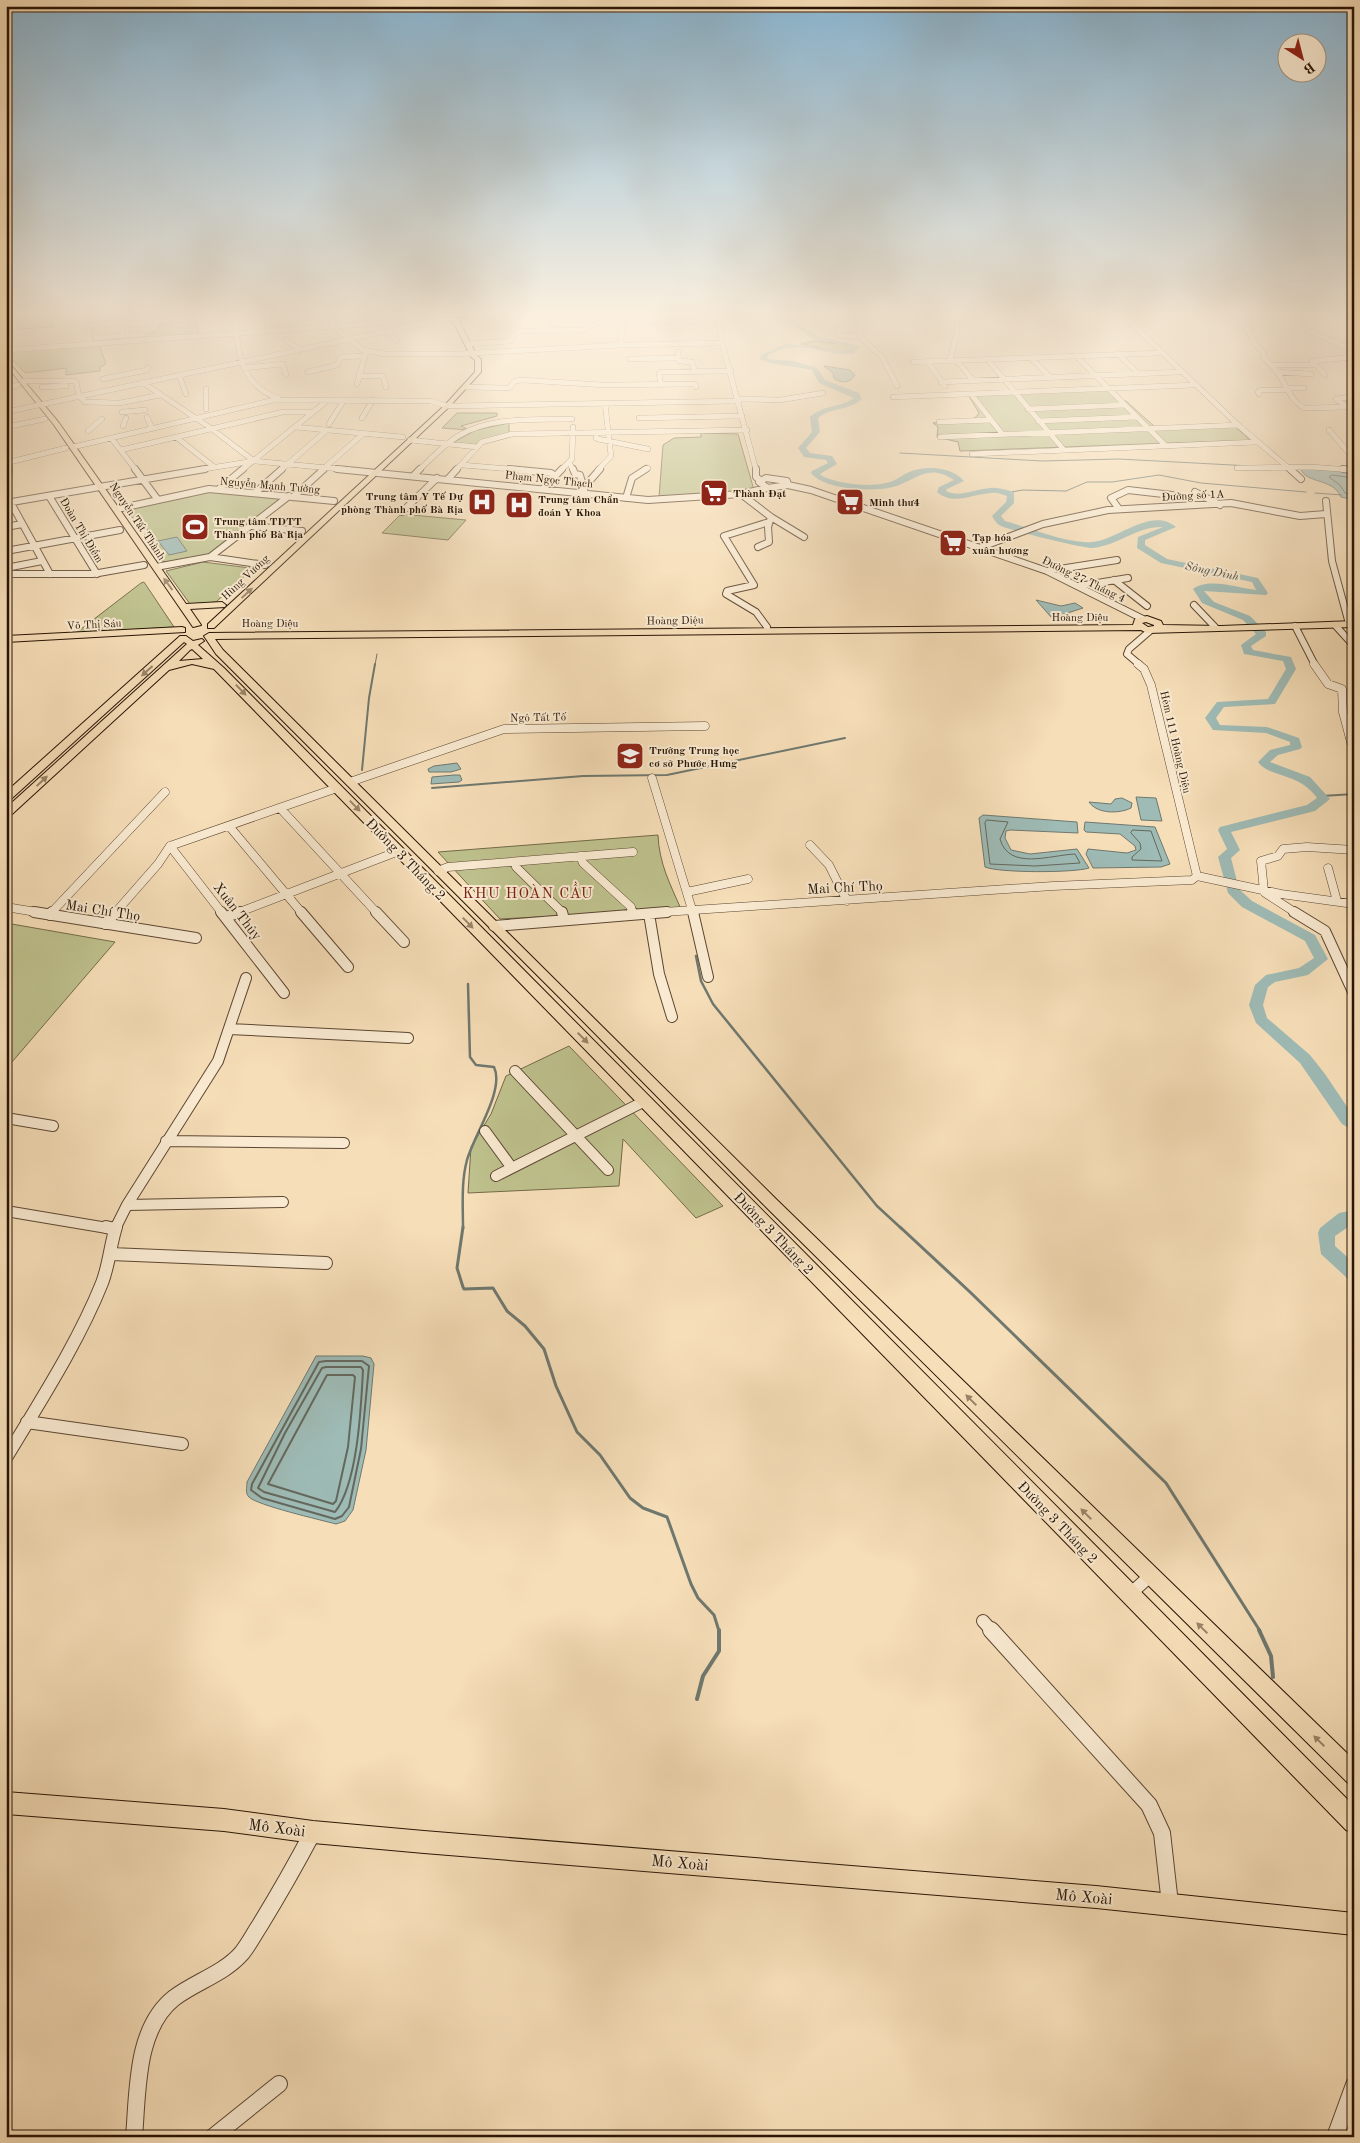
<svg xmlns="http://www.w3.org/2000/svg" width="1360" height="2143" font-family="'Old Standard TT',serif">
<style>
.green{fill:#bec18d;stroke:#746a48}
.water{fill:#9ebbb6;stroke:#6f786f}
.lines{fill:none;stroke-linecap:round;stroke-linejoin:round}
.shore-far1{stroke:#64685d;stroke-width:1}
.shore{stroke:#64685d;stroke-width:2}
.stream-far4{stroke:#6f786f;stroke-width:1}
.stream-far3{stroke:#6f786f;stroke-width:2}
.stream-far2{stroke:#6f786f;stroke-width:2.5}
.stream-far1{stroke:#6f786f;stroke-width:3}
.stream{stroke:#6f786f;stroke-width:4}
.river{fill:#9ebbb6;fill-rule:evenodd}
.minor-far5-casing{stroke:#5c4631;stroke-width:5.5}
.minor-far4-casing{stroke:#5c4631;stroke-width:8}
.minor-far3-casing{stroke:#5c4631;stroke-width:9}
.minor-far2-casing{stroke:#5c4631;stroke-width:12}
.minor-far1-casing{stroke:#5c4631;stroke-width:14}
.minor-casing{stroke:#5c4631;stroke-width:18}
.major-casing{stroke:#291404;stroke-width:2}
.minor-far5{stroke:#f9ead1;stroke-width:5}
.minor-far4{stroke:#f9ead1;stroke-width:6}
.minor-far3{stroke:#f9ead1;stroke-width:8}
.minor-far2{stroke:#f9ead1;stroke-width:10}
.minor-far1{stroke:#f9ead1;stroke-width:12}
.minor{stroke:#f9ead1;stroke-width:16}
.major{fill:#f6deb8;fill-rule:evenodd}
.oneway{fill:#9a8367}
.labels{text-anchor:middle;stroke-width:4;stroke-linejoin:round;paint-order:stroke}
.far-street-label{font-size:11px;fill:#291404;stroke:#f9ead1}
.far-poi-label{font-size:11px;font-weight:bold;fill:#291404;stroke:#f9ead1;text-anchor:start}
.far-water-label{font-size:12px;font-style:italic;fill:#524e42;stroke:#f9ead1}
.street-label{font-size:14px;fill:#291404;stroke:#f9ead1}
.neighbourhood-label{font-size:15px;letter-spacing:1px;fill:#7a1f14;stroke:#f9ead1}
.near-street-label{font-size:16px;fill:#291404;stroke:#f9ead1}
</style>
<rect width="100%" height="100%" fill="#f6deb8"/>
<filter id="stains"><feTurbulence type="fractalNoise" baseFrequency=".004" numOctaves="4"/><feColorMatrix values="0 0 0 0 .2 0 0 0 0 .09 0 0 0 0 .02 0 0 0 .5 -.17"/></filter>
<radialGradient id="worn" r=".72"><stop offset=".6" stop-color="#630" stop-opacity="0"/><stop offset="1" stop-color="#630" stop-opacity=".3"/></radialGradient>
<path class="green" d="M53,317l-1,10 -34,2v-7h-11l1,-3z
M186,322l11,2 2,11 -62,4 3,-3 17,-5 3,-7z
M814,341l35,4 5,5 -16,2 -37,-8z
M99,344l7,20 -6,3v4l-34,4v-7l-41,5 -18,-19 12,-4z
M1107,390l11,11h8l29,26 76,-4 19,17 -290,11 -2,-9 -21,-5 1,-10 -5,-4 42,-5 4,-5 -12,-20z
M457,413h40v3l-36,10 8,4 -27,-2z
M509,423v10l-36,12 -21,-2 24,-13z
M701,433l37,1 16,56 -95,7 4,-52 11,-7 27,-1z
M209,491l71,6 1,2 -71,55 -43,8 -5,-1 -18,-26 4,-4 -6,-9 -7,-1 -8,-10 4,-3z
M401,514l65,6 -18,20 -66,-7z
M203,562l47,6 2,1 -36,33 -26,2 -24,-33z
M144,582l30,45 -98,6 65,-50z
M658,835c1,28 12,49 23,74l-181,10 -62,-67z
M6,923l109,19 -109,127z
M569,1046l154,160 -27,12 -73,-79 -4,47 -151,7 3,-46 20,-33 15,-38z"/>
<path class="water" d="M824,366l26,4 5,5c-4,8 -15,9 -21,3l-1,-5z
M1300,468l41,3 13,3v26l-13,-3c-9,-20 -34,-12 -41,-29z
M177,537l10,14 -18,4 -11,-14z
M1036,600l25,6 14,-3 8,5 -31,10z
M457,763l4,6 -10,3h-22l-1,-3 6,-3z
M454,775h6l2,5 -3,2 -28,2 1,-7z
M1136,797l20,1 6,23 -21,-1z
M1122,798l10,5 -1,5c-12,6 -34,6 -42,-6l22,2 4,-5z
M983,815l94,7 1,11 -68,-3 -4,1 -1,7 6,12 19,4 47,-5 12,19c-15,5 -90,5 -104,-1l-6,-49z
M1085,822l70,5 15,37 -9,3 -68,1 -7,-14 2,-5 39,4 9,-3 -1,-4 -15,-12 -34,-2 -2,-2z
M316,1356h47l8,2 3,6 -8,86 -13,60 -8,11 -9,3c-15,-4 -80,-19 -87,-27 -4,-4 -2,-9 -2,-15z"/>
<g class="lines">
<path class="shore-far1" d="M1354,478l-22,-3 -3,2 11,8 5,8 9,2
M987,820l21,2 -8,17c9,32 50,16 75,15l5,9 -45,3 -45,-2 -5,-41z
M1133,830l18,1 11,30 -30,-1v-3l9,-8 -1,-6 -9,-10z"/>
<path class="shore" d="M326,1361h36l7,5 -8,83 -12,58 -7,9 -7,3 -73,-21 -11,-8 1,-6 67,-122z
M326,1367h35l2,3c-2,37 -5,113 -28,142l-71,-20 -6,-4 27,-55 37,-65z
M327,1375h26l2,2 -7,70 -12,54 -3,3 -65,-20z"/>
<path class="stream-far4" d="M900,453l142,8 77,-2 132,7
M1005,493l18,-3 43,1 21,-9h25l47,-7 42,8 105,9
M1315,493l27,2
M375,665l2,-11"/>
<path class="stream-far3" d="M362,770l7,-72 6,-34
M432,788l151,-12 84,-1 178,-37
M1322,796l32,-2"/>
<path class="stream-far2" d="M696,956l5,25 12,23 164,202 25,23
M463,1229c0,-23 -2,-47 4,-69 7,-25 38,-70 27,-93l-18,-2 -6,-8 -2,-73"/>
<path class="stream-far1" d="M463,1227l-6,41 6,19 1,2 29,-1 14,23 18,15 19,23 12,37 21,46 23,23 30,43 13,10 24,9 24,67 7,14 16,17 5,16
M900,1227l70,65 196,191 94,148"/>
<path class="stream" d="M1259,1630l12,26 2,21
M697,1699l6,-23 16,-25v-21"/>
<path class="river" d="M782,317h7l28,19 43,10 -6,8c-23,2 -46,-10 -68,-6 -7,1 -13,5 -19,8l1,3 25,2 24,7 8,12 34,13 3,6c-13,12 -31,8 -44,19l2,14 -14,16 4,5 22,3 5,8 -17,10 2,2c18,8 48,12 68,6 6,-2 11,-6 17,-9 17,-8 44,-7 57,8l-17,8 -1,2c14,7 29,-2 44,-3 8,-1 16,2 24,4v11l-13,13 4,5c25,7 62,23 87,21 26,-2 59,-36 84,-15l-31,13v5l22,14 91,19 10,15 -2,2 -62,-4 10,11 36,14 16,16v4l-15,10 2,4 38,7 5,12 -21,35 -51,3 -8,11 4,7 47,2 32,11 3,9 -2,2 -22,6 -8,7 40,15 20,22 -15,12 -84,21 9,18 -9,8 8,31 13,12 63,34 13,24 -20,16 -33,7 -7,5 -5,18 4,13 43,37 15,19 29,43v14l-12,-7 -42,-61 -44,-40 -7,-18 6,-20 11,-10 33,-7 15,-10 -9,-17 -63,-34 -14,-14 -10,-36 9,-8 -9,-19 2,-3 87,-22 10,-7c-18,-26 -48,-20 -59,-36l12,-12 20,-5v-3l-24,-9 -53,-3 -8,-12 12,-16 51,-3 18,-30 -3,-8 -39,-7 -3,-9 15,-11 -13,-14 -41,-17 -9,-14c15,-12 46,-1 63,1l-4,-8 -91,-19 -24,-15 1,-11 25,-10h-2c-25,0 -44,19 -69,21 -10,0 -84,-18 -93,-23 -3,-2 -5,-6 -7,-9l14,-14 1,-6c-6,-2 -11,-4 -16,-3 -18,1 -38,13 -54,-1l2,-5 15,-7c-26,-18 -39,1 -61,7 -20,5 -69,3 -82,-14l1,-2 16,-8 -2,-3 -22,-3 -6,-9 14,-16 -2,-15c12,-12 30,-9 44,-19l-35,-15 -7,-13c-11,-3 -47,-6 -52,-11l1,-4 25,-11 59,7 7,-1 1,-3 -40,-8z
M1354,1210v13l-19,13v10l19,17v18l-6,-2 -27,-25 -3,-21 2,-5 19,-15z"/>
<defs>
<path id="minor-far5" d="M88,317l2,27
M235,317c2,34 6,69 43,81
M330,317l3,9 30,24 22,4h72l164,-9 101,-2
M554,317v7
M718,317l4,26 34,127
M822,317v2
M861,317l-2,19 23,21 15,29
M1125,317l113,108 53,45
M1225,317l22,11 8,16 9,9 -1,4c5,5 10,9 14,15 10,13 12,27 27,36l50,-1
M1274,317l80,33
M6,318l13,-1
M1125,318l47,-1
M187,319l1,-2
M207,322l4,-5
M89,325l26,-2
M837,328l2,8h20
M122,331l4,-6 33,-4
M387,331l10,10
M95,338l48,-4
M286,340l13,9
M468,344l42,-3 6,-9 4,-1 63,-1c24,-15 57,-9 84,-8
M621,345l1,-23
M6,350l401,-29
M678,352l1,9 13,1 3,10
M1118,354l21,20
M1076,356l90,90
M1031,358l19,19
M630,359l48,-1
M987,359l77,91
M950,360l7,-28v-15
M956,360l17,20
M927,361l18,25
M913,362l248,-9
M1272,365h43
M244,368l39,-4 3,11
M308,372l29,-7 4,-8 23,-1
M1277,372l34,2
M179,375l7,19
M1325,375l-13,-14 42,-4
M359,376h24l3,11
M103,379l44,-9 1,-3
M23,381h53l3,15 6,6 35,1 40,-8
M142,382l70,47 42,32 96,9
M941,382l240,-10
M357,384l9,-32
M661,385l-2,-11 2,-2 70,-1
M42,387l24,-1
M465,387l44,1 6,-7 7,-1 82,5 91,-1 1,3
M6,388l12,-3
M1286,388h18
M206,389v20
M971,394l32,41
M1259,394l-1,-2 3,-2h24
M893,397l302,-12
M739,399l41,1 43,-7
M1347,407l-11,-8 15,-2
M1028,409l97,-4
M6,412l439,-93
M122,412l23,-2
M147,417l5,12
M362,418l11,-18
M639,418l103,-2
M1038,421l99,-4
M939,422l52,-2
M329,424l15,-24
M123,426l3,-8
M6,427l39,-8
M295,427l108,10
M1329,430l25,29
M88,431l14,-12
M597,433l-1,5 2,1 50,10
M176,437l38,30
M940,437l298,-12
M111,438l25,32
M410,440l67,7
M73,447l201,-47 157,1 16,5 292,-5
M121,450l162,-38h29
M972,454l286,-12
M569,462l4,8
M6,463l60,-15
M462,465l61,5
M1237,468l74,-1 43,3
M9,470l1,-8
M198,470l56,-9
M242,470l86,-70
M281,470l46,-40
M322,470l41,-36
M419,470c13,-12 25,-26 41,-35 33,-19 76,-15 112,-16
M456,470l26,-28 30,-8 235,-4
M561,470l11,-11 1,-32
M598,470l13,-14 -6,-53
M644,470l4,-2"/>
<path id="minor-far4" d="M135,469l23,31
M337,469l311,31 93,-6 26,-6
M509,469l42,4 4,3
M573,469l2,5 5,1 5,18
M756,469v8l4,3
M1290,469l11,10
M1343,469l11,1
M414,475l6,-6
M8,478l1,-9
M766,478l21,3 1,4 -20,3 -9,-6z
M448,479l9,-10
M788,485l23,5 236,81 96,48
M219,489l24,-20
M543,489l19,-20
M1195,492l25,13
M255,493l27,-24
M579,493l21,-24
M741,494l30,23 -3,10 1,15 -11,5
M49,496l48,78
M293,497l31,-28
M626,498l6,-20 14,-9
M1326,501l6,60 16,59
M6,503l199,-34
M11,503l39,71
M117,509l92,-20 125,12
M1119,509l-8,-11 17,-8 44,5
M402,512l35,-34
M771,517l33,20
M252,526l50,5
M6,527l16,-3
M979,548l64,-24 65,-14 123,-7 69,13 26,-2
M6,551l114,-21
M210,557l79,-61
M156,567l54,-10 55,8
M6,568l36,-7
M1047,571l70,-11
M6,574h87l51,-9
M1114,580l33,26
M1079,586l49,-8
M1194,605l21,22
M1335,625l19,21
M1295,626l20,39
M767,627l-11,-15 -30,-18 1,-3 27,-6 -30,-49 45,-14
M1140,665l-13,-11 2,-5 22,-19"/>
<path id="minor-far3" d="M1138,664l6,5 7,16 46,191
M1314,664l14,20 14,5 1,23 8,30
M652,778l41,135
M350,782l154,-53 201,-3
M280,808l97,105
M229,826l73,87
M810,845l19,20 18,36
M170,846l52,67
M170,846l167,-58
M580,856l3,7 48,44 1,6
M515,862l1,5 47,46
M1328,868l9,33
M438,871l10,-4 185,-15
M1197,876l84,18 73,10
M1264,891l-3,-30 17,-5 5,-7 24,-2 47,3
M687,892l61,-13
M1265,893l31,20
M6,907l36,6
M51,913l114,-121
M115,913l43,-49 12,-18
M237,913l162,-62
M649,913l404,-27 139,-6 5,-4"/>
<path id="minor-far2" d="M34,912l162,26
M221,912l63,81
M301,912l47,55
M376,912l28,30
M562,912l2,8
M632,912v2
M693,912l15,65
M1294,912l31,19 29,63
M649,914l10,60 13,43
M49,915l3,-3
M226,917l14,-5
M105,924l11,-12
M494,926l173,-14
M229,1029l179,9
M515,1071l93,99
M6,1118l47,8
M485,1131l27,37
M166,1141l178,2
M496,1176l149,-75
M127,1205l156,-3
M6,1211l107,18
M115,1229l12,-24 91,-144 28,-83"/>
<path id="minor-far1" d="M106,1227l9,2
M111,1254l215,9
M27,1422l155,22
M6,1458c33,-55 72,-115 96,-175 7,-18 8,-37 14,-56
M1129,1595l21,-19
M983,1621l9,10"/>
<path id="minor" d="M991,1630l158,175 13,28 8,71
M134,2137c4,-45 1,-108 40,-139 21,-16 49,-24 67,-44 7,-8 13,-20 19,-29 19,-31 36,-61 53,-93
M213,2137l66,-53
M1335,2137l19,-52"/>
<path id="major" d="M442,317l12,2 15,-2 -10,4 18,35 4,3v13l-32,35 -235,221h-6v-4l237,-219 30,-33v-12l-4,-3 -17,-34z
M6,359l53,64 127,181 36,-2 4,3 -1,2 -35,2 11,16 -8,2 -139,-202 -48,-60z
M1147,616l14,5 2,4 58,1 133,-5v6l-207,6 -6,-3 -926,9 8,11 553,549 578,561v25l-7,-3 -581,-575 -205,-208 -345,-345 -12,-18 5,-3 924,-8 2,-6zM1146,622l8,3v1l-6,1 -6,-4z
M182,627l3,1v4l-179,10v-6z
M180,636h6l7,5 9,-2 2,2 -6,4 26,23 1130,1138v27l-8,-3 -1132,-1161 -22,-5 -23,6 -159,146 -4,1v-9l181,-164 -3,-2 -174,158 -4,1v-9zM192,649l11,10 -24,2 11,-11z
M6,1792l218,17 89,12 111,10 672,55 258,27v22l-258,-27 -672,-55 -111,-10 -89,-12 -218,-17z"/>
</defs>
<use href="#minor-far5" class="minor-far5-casing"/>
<use href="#minor-far4" class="minor-far4-casing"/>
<use href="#minor-far3" class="minor-far3-casing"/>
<use href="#minor-far2" class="minor-far2-casing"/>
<use href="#minor-far1" class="minor-far1-casing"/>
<use href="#minor" class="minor-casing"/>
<use href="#major" class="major-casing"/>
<use href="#minor-far5" class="minor-far5"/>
<use href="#minor-far4" class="minor-far4"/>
<use href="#minor-far3" class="minor-far3"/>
<use href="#minor-far2" class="minor-far2"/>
<use href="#minor-far1" class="minor-far1"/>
<use href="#minor" class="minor"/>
<use href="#major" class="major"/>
</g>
<defs><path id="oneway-solid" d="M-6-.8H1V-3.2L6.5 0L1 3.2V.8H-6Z" transform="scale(1.25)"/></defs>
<g class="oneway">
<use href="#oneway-solid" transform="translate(168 584) rotate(-126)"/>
<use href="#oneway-solid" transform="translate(247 593) rotate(-43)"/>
<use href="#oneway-solid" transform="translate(147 671) rotate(138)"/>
<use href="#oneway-solid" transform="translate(241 690) rotate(46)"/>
<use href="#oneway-solid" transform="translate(42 781) rotate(-43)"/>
<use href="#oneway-solid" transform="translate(355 806) rotate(46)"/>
<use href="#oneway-solid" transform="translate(468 923) rotate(46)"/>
<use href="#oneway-solid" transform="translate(583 1038) rotate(45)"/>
<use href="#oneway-solid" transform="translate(971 1400) rotate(-135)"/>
<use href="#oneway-solid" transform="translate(1086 1514) rotate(-135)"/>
<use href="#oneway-solid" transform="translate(1202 1628) rotate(-136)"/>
<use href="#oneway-solid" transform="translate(1319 1741) rotate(-136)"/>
</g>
<linearGradient id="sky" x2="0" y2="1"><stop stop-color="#8ab7d4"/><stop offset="0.51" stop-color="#fbf0df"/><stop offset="1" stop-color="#fbf0df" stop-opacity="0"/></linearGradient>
<rect width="1360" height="617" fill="url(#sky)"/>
<defs>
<symbol id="supermarket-square" viewBox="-11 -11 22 22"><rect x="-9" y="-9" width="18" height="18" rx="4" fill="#8f2418" stroke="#f9ead1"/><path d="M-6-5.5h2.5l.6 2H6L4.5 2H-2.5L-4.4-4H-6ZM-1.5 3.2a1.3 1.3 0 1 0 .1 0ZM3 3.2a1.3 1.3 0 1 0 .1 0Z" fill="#fff"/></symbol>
<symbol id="hospital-square" viewBox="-11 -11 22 22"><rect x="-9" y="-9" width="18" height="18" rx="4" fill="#8f2418" stroke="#f9ead1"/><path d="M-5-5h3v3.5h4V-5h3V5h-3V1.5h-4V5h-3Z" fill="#fff"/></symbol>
<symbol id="stadium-square" viewBox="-11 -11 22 22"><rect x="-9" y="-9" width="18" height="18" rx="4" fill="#8f2418" stroke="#f9ead1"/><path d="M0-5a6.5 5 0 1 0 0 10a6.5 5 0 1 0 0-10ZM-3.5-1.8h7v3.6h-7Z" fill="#fff"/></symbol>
<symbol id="school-square" viewBox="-11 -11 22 22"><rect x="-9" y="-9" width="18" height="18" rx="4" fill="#8f2418" stroke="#f9ead1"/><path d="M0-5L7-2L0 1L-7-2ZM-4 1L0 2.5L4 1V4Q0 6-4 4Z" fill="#fff"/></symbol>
</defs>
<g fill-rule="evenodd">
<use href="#supermarket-square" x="698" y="477" width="32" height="32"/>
<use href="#hospital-square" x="466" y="486" width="32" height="32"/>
<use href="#supermarket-square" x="834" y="486" width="32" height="32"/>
<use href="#hospital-square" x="503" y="489" width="32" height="32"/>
<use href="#stadium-square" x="179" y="511" width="32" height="32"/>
<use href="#supermarket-square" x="937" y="527" width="32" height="32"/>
<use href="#school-square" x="614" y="740" width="32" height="32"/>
</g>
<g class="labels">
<g class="far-street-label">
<text transform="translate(549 479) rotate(6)" y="4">Phạm Ngọc Thạch</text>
<text transform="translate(270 485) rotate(5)" y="4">Nguyễn Mạnh Tường</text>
<text transform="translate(1193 495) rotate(-3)" y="4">Đường số 1A</text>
<text transform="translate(138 521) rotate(56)" y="4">Nguyễn Tất Thành</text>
<text transform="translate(82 530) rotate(59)" y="4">Đoàn Thị Điểm</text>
<text transform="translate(245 577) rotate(-43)" y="4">Hùng Vương</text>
<text transform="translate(1084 579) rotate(26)" y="4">Đường 27 Tháng 4</text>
<text x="1080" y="621">Hoàng Diệu</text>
<text transform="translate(675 620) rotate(-1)" y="4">Hoàng Diệu</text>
<text x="270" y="627">Hoàng Diệu</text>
<text transform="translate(94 624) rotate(-3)" y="4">Võ Thị Sáu</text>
<text transform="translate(538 717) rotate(-1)" y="4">Ngô Tất Tố</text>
<text transform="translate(1176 742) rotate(77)" y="4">Hẻm 111 Hoàng Diệu</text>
</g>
<g class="far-poi-label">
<text x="733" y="497">Thành Đạt</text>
<text x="463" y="500" text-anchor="end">Trung tâm Y Tế Dự<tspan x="463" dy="13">phòng Thành phố Bà Rịa</tspan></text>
<text x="538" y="503">Trung tâm Chẩn<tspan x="538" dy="13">đoán Y Khoa</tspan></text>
<text x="869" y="506">Minh thư4</text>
<text x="214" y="525">Trung tâm TDTT<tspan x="214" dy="13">Thành phố Bà Rịa</tspan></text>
<text x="972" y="541">Tạp hóa<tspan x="972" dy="13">xuân hương</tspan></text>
<text x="649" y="754">Trường Trung học<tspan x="649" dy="13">cơ sở Phước Hưng</tspan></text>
</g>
<g class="far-water-label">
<text transform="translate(1212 571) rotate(12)" y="4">Sông Dinh</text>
</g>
<g class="street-label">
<text transform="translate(406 859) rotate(46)" y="5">Đường 3 Tháng 2</text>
<text transform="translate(845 887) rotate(-3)" y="5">Mai Chí Thọ</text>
<text transform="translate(103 910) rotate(9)" y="5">Mai Chí Thọ</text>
<text transform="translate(238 911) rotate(52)" y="5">Xuân Thủy</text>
<text transform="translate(774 1233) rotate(46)" y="5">Đường 3 Tháng 2</text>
<text transform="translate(1058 1522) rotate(46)" y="5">Đường 3 Tháng 2</text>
</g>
<g class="neighbourhood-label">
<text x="528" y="898">KHU HOÀN CẦU</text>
</g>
<g class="near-street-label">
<text transform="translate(277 1827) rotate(7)" y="6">Mô Xoài</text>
<text transform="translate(680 1862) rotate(5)" y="6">Mô Xoài</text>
<text transform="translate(1084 1896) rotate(5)" y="6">Mô Xoài</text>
</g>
</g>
<rect width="1360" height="2143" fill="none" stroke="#f6deb8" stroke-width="25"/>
<rect x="8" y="8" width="1345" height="2128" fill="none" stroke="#291404" stroke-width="2.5"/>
<rect x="12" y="12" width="1335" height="2118" fill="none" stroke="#291404"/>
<g transform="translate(1302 58) rotate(144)"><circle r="24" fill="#f9ead1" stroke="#a6947f"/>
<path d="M0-4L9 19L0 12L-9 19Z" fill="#8f2418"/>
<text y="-8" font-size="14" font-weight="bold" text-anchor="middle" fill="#291404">B</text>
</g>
<rect width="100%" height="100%" filter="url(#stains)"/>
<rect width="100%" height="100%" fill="url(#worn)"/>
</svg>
